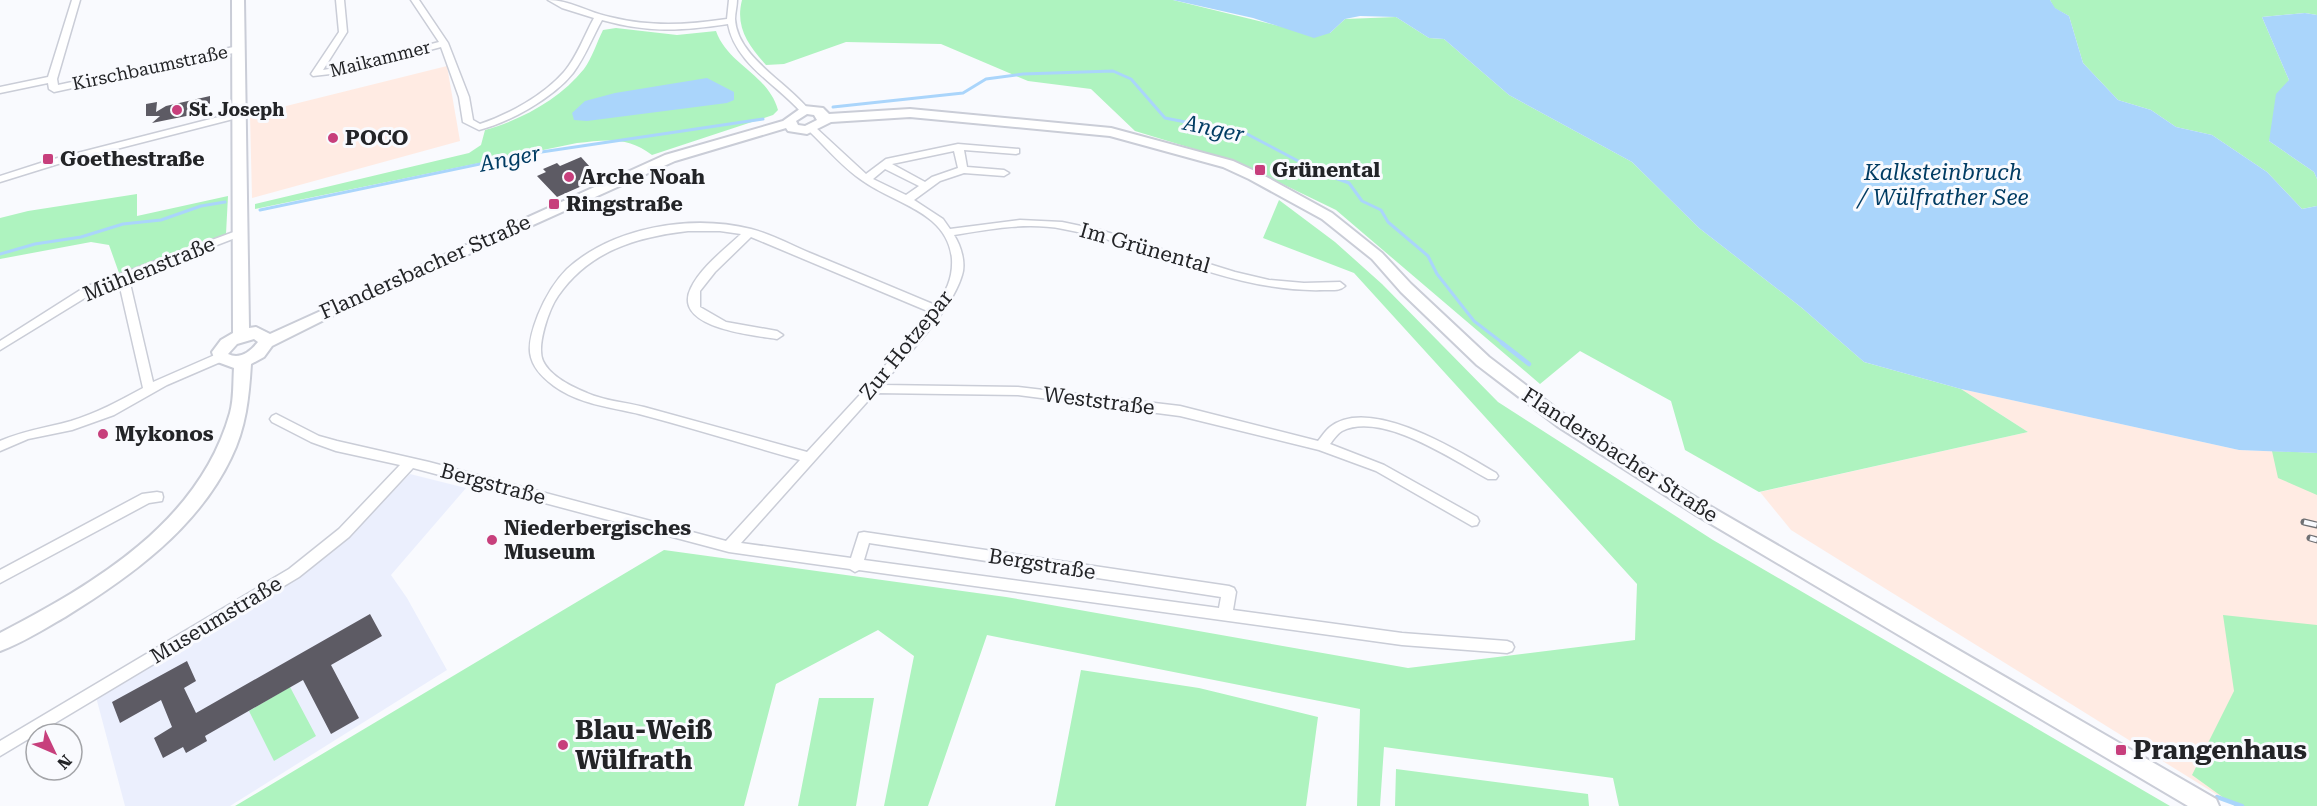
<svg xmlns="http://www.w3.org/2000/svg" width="2317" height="806" font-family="'Roboto Serif',serif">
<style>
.commercial{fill:#ffebe3}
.built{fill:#ebeffd}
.green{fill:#aef3bf}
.water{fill:#aad5fb}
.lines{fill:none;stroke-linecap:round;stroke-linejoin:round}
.stream-far1{stroke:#aad5fb;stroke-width:3}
.stream{stroke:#aad5fb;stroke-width:4.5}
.building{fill:#5d5b64}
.street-casing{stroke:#cacdd7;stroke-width:3}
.secondary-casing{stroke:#cacdd7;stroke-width:4}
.street{fill:#fff;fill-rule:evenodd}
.secondary{fill:#fff;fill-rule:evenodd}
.rail-casing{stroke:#6f7073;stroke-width:7}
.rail{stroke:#f9fafe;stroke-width:4.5;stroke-dasharray:13;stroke-linecap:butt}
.poi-dot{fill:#c73f7c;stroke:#f9fafe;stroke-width:2}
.labels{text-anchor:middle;stroke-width:6;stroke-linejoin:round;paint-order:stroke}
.far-street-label{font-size:18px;fill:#232427;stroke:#f9fafe}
.far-poi-label{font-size:18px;font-weight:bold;fill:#232427;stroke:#f9fafe;text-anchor:start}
.poi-label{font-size:21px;font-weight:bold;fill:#232427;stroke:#f9fafe;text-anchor:start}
.street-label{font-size:21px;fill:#232427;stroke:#f9fafe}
.water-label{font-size:22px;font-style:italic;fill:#013c63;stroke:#f9fafe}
.near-poi-label{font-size:26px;font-weight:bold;fill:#232427;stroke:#f9fafe;text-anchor:start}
</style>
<rect width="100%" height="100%" fill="#f9fafe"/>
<path class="commercial" d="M447,66l13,75 -208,57 -2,-83z
M1961,389l278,61 78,3v353h-82l-444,-276 -31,-38 268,-60z"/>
<path class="built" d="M410,474l56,14 -75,87 16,23 40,72 -217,136h-105l-29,-109 177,-105 58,-41z"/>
<path class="green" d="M742,0h431l110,27 47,6 15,-14 51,-2 33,21 15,1 65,56 123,67 67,66 103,80 62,54 97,27 67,43 -269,60 -74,-42 -14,-49 -91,-50 -40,33 -204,-174 -99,-48 -102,-31 -44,-42 -63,-8 -87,-37 -95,-2 -62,22 -18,1c-18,-20 -31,-38 -24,-65z
M2050,0h267v15l-12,-2 -43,4 27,63 -20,61 45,31 3,7v27l-15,3 -35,-37 -55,-37 -36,-8 -25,-17 -33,-10 -35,-37 -14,-47 -15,-8z
M616,28l61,7 39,-4c12,34 52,43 62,79l-5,5 -121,40c-24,-19 -47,-15 -75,-12l-322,66v-5l214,-51 12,-8 4,-15c36,-10 75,-31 99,-61 8,-11 13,-27 19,-39z
M137,194v22l91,-20 -2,38 -107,39 -10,-28 -18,-3 -91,17v-41l28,-7z
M1279,200l56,42 47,42 116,118 215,138 457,266h-551l-6,-28 -229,-31 -4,59h-23l3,-97 -373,-74 -59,171h-44l30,-150 -36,-26 -102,54 -32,122h-509l429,-256 342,47 402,71 227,-28 2,-56 -283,-311 -91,-35z
M2272,451l45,2v42l-39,-17z
M2223,615l94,10v181h-82l-43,-31 42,-84z
M1081,670l118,18 119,29 -12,89h-251z
M290,687l26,49 -42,25 -25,-50z
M819,698h55l-18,108h-58z
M1396,769l192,25 1,12h-194z"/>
<path class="water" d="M1173,0h877l5,8 14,8 14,47 35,37 33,10 25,17 36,8 55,37 35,37 15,-3v247l-78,-3 -278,-61 -97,-27 -62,-54 -103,-80 -67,-66 -123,-67 -65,-56 -15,-1 -33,-21 -36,-1 -15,3 -15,14 -16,5 -61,-20z
M2305,13l12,2v164l-3,-7 -45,-31 7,-47 13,-14 -27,-63z
M707,78l27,14v8l-7,3 -140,18 -13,-1 -2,-7 13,-12 30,-8z"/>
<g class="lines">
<path class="stream-far1" d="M833,107l130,-14 23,-14 37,-5 90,-3 18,8 34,39 82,16 74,39 28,10 13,18 19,9 7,12 40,34 9,18 37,47 30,23
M260,210l268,-56 235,-35
M0,254l35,-10 46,-7 42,-13 38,-4 40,-14 24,-4"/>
<path class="stream" d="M1502,343l27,21
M2217,797l25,9"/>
</g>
<path class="building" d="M210,96v13l-4,3 -54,11 8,-7h-14v-12l11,-2 -1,10 10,-6z
M581,157l19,21 -43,19 -20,-21 9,-4 -3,-3 14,-6 3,3z
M370,614l12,22 -51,29 28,53 -28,16 -28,-54 -98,56 2,5 -21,12 -3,-6 -20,11 -9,-20 18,-11 -11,-27 -41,23 -8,-21 75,-41 9,20 -12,7 12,25z"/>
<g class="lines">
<defs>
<path id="street" d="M72,0h8l-23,79 1,6 180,-39 4,3 -4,3 -184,40 -5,-3 -1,-6 -48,10v-6l48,-10z
M336,0h8l3,32 -24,38 24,-4 92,-24 -28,-42h8l29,43 21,54 4,23 7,4c29,-10 63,-28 84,-52 13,-15 20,-36 30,-54l-32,-10 -14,-8c21,0 42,13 62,17 41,10 75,8 117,2l2,-19h8c0,6 -2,13 -2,19 2,38 52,63 74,91l-2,2h-6c-25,-28 -66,-49 -73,-88 -47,7 -80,9 -126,-4 -10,18 -17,37 -29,53 -20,25 -63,49 -94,57l-16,-8 -4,-25 -18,-50 -93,25 -35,4 -2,-2 28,-42z
M238,112l5,3 -2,2 -183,47 -58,18v-6l50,-16z
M812,126l3,1 51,47 20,-15 72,-15 61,5v4l-3,1 -52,-4 3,17 37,3 5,3 -5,3 -40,-3 -24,8 -26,19 29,19 7,10 70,-9 42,2 38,8 135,42 34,8 35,3 36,-1 5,4c-5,5 -13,4 -21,4 -91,3 -173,-45 -261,-61 -36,-7 -73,0 -109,6 7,11 12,28 8,40 -10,35 -56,81 -80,110l136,2 162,19 138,35c4,-5 8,-11 12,-14 40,-32 130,25 166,46l2,3 -2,3h-8c-35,-19 -106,-68 -146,-48 -5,3 -9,9 -12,13l54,21 93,52 2,4 -2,4 -5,1 -96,-55 -57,-21 -139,-34 -162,-21 -143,-2 -134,150 110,15 8,-25 5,-1 365,54 5,2 2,4 -3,18 169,23 105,8 5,2 2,4 -2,4 -5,2 -105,-8 -543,-75 -4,2 -5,-3 -121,-17 -316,-84 -64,69 -50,40 -299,179v-15l289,-172 50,-40 61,-64 -64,-14 -25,-9 -39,-20 -2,-3 2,-3 4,-2 43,22 18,5 92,21 297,79 74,-81c-54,-15 -107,-32 -161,-46 -30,-7 -60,-10 -85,-28 -30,-22 -28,-40 -16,-71 7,-17 16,-33 29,-46 46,-42 124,-55 184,-40 20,5 40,16 59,24 42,17 84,35 125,52 12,-13 18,-28 17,-46 -4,-47 -57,-55 -89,-78 -20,-13 -37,-34 -54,-50l-2,-2zM954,151l4,17 -26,9 -7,5 -33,-18zM885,169l34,17 -13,9 -33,-16zM688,231h32l21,3c-17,16 -40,33 -50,54 -20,40 63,47 86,51l6,-4 -6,-4 -51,-9 -26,-15v-16l15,-19 36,-35 179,75 -62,74 -61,66c-54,-15 -108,-30 -163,-45 -19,-5 -39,-6 -57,-14 -15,-6 -37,-17 -44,-32 -7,-15 6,-52 15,-65 31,-45 78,-59 130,-65zM869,543l352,54 -2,11 -355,-48z
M239,230l4,1 1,2 -1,2 -114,44 24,103 64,-28h8l2,3 -2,3 -58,25 -53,30 -42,15 -44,9 -28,12v-10c25,-11 46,-13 71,-20 26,-8 48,-20 72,-33l-24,-105 -26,10 -93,57v-9l85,-54z
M157,492l5,1 1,4 -1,4 -13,2 -149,80v-13l142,-76z"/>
<path id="secondary" d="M232,0h12l5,328 7,-1 14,7 395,-179 118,-34 21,-15 19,2 6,6 81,-5 201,19 122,33 26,12 73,40 50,40 29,31 78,73 80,61 139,87 508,294 3,7h-31l-492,-291 -139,-89 -80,-61 -76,-73 -29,-33 -50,-40 -73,-40 -26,-12 -113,-31 -200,-19 -79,5 -24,12 -19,-3 -2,-3 -111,33 -339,153 -64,32 -8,11 -13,7c-2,33 -5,64 -20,94 -34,71 -101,119 -166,159 -21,12 -43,26 -65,34v-18c94,-49 199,-110 230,-220 4,-14 3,-31 4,-45l-19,-7 -3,-9 9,-12 12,-7zM807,114l7,1 3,5 -12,6 -7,-1 -2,-4zM254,339l4,3c-7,9 -18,18 -30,12l9,-10z"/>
</defs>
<use href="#street" class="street-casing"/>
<use href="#secondary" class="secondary-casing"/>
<use href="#street" class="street"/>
<use href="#secondary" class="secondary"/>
<defs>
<path id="rail" d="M2304,522l13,3
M2310,538l7,2"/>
</defs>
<use href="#rail" class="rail-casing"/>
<use href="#rail" class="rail"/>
</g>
<g class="poi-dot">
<circle cx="177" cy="110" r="6"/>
<circle cx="333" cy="138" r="6"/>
<rect x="42" y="153" width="12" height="12" rx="3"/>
<rect x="1254" y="164" width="12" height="12" rx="3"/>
<circle cx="569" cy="177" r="6"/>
<rect x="548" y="198" width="12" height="12" rx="3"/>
<circle cx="103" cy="434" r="6"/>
<circle cx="492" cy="540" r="6"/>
<circle cx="563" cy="745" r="6"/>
<rect x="2115" y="744" width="12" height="12" rx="3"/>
</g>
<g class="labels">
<g class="far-street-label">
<text transform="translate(380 59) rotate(-14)" y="6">Maikammer</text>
<text transform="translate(150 68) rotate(-12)" y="6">Kirschbaumstraße</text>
</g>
<g class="far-poi-label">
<text x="189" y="116">St. Joseph</text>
</g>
<g class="poi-label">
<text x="345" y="145">POCO</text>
<text x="60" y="166">Goethestraße</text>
<text x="1272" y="177">Grünental</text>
<text x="581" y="184">Arche Noah</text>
<text x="566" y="211">Ringstraße</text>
<text x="115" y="441">Mykonos</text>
<text x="504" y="535">Niederbergisches<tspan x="504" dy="24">Museum</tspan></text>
</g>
<g class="street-label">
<text transform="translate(1145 248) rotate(16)" y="7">Im Grünental</text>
<text transform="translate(425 267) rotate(-24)" y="7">Flandersbacher Straße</text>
<text transform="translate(149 269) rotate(-22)" y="7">Mühlenstraße</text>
<text transform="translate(906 345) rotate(-51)" y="7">Zur Hotzepar</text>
<text transform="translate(1099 401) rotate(7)" y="7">Weststraße</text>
<text transform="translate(1620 455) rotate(33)" y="7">Flandersbacher Straße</text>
<text transform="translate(493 484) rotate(15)" y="7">Bergstraße</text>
<text transform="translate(1042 564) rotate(9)" y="7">Bergstraße</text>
<text transform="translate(216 620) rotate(-31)" y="7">Museumstraße</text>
</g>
<g class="water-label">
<text transform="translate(1214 128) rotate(12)" y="8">Anger</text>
<text transform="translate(510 158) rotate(-11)" y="8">Anger</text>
<text x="1943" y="180">Kalksteinbruch<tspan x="1943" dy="25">/ Wülfrather See</tspan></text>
</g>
<g class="near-poi-label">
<text x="575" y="739">Blau-Weiß<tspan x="575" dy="30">Wülfrath</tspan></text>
<text x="2133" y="759">Prangenhaus</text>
</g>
</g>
<g transform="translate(54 752) rotate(134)"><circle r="28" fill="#f9fafe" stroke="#a3a4a8" stroke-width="1.5"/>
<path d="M0-4.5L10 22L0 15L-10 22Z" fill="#c73f7c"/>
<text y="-9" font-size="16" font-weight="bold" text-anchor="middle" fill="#232427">N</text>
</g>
</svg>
